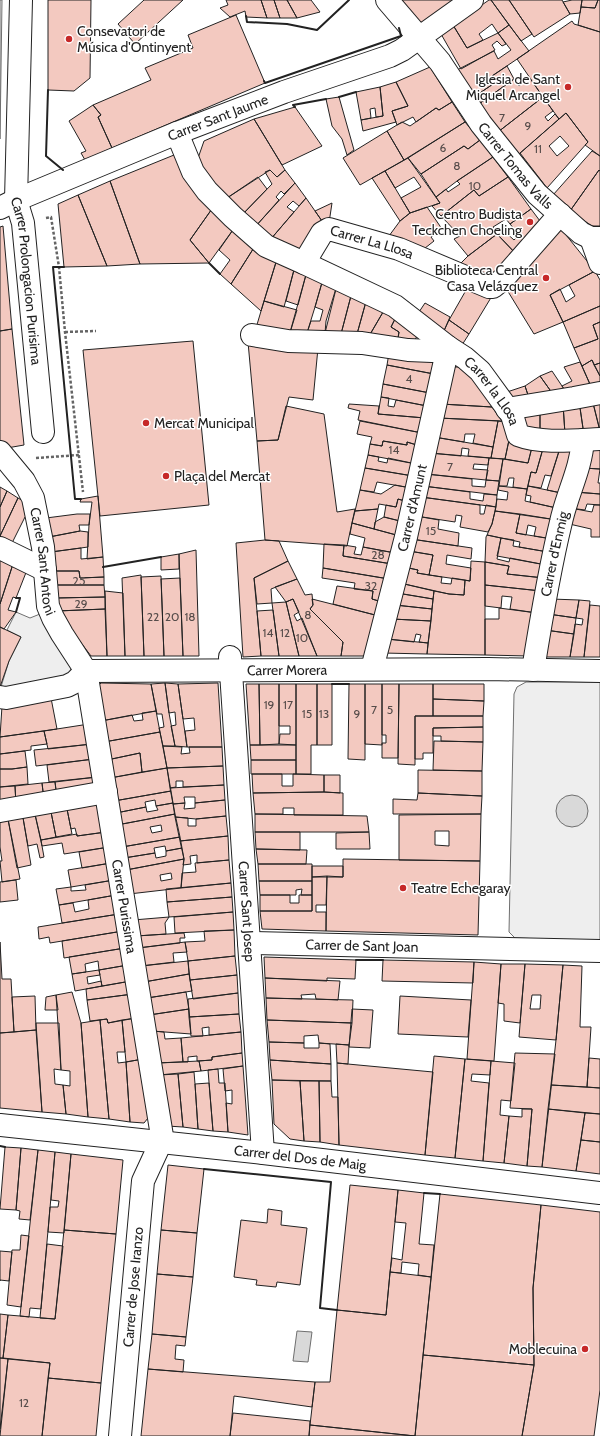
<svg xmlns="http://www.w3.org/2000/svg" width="600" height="1436" font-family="Cabin,sans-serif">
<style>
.green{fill:#eee;stroke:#6f6f6f}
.water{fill:#d9d9d9;stroke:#6f6f6f}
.building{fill:#f3c9c0;stroke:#222;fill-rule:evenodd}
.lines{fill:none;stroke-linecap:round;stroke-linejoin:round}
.minor-casing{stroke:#222;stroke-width:24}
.path{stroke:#646464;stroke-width:2.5;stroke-dasharray:3 2;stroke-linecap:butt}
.minor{stroke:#fff;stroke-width:22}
.wall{stroke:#222;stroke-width:2}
.poi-dot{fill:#c62828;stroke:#fff;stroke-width:1.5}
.labels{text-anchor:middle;stroke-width:3;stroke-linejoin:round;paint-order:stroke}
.number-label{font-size:12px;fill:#564c4a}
.poi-label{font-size:14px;fill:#222;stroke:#fff;text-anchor:start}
.street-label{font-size:14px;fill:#222;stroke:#fff}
</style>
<rect width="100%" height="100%" fill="#fff"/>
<path class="green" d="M0,0h2l-2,139z
M16,612l14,6 10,-4 33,52 -8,13 -65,11 9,-29 12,-24 -14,-7z
M526,682h74v259l-85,-3 -6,-6 5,-238 3,-7z"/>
<path class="water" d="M556 811a16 16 0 1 1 32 0a16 16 0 1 1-32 0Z
M297,1331l15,1 -4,30 -15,-1z"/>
<path class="building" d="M48,0h43l-1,78 -16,13 -26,-1z
M144,0h39l-48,44 -17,-20z
M226,0h35l6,18 -21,-1 -1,-6 -15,6 -10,-9 8,-3z
M261,0h13l6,18h-13z
M274,0h13l10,18h-17z
M287,0h24l9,12 -23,6z
M398,0h58l-36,24z
M489,0h2l18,25 -11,8 -6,-9 -13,10 4,6 -16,8 -14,-23z
M491,0h18l23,34 -11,7z
M509,0h53l8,14 -36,23z
M572,0h10l-2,13 -10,1 -7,-12z
M582,0h16l-3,8 -14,-1z
M598,0h2v32l-22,-7 3,-18 14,1z
M236,15l29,68 -153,65 -14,-31 3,-2 -8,-10 58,-25 -6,-12 48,-20 -5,-13z
M572,21l2,3 26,8v124l-15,-11 3,-3 -22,-29 -7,6 -16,-22 -26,-38z
M453,25l14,23 31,-15 8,11 -4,2 -5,-5 -5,4 3,5 -34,19 -20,-35z
M509,25l20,26 -37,25 4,6 -22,15 -17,-27 37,-19 4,8 13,-9 -13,-17z
M507,66l7,13 -35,25 -5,-7 22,-15 -4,-6z
M430,67l22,35 -13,8 -3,-2 -20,14 -3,-5 -16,8 -5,-14 16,-5 -12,-24z
M529,77l14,20 -45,35 -19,-28 35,-25 5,7z
M396,82l12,24 -16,5 4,11 -33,9 -2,-11 22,-4 -3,-29z
M380,87l3,29 -7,1 -1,-9 -5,1 1,9 -10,2 -5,-28z
M339,97l15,53 -7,5 -5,-16 -10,-13 -6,-27z
M543,97l10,14 -8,6 3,4 7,-7 4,5 -41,36 -20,-23z
M452,102l13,20 -61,38 -17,-29 15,-9 8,4 26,-18 3,2z
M93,105l8,10 -3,2 14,31 -27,12 -4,-7 5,-2 -17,-30z
M295,107l27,39 -40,19 -28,-46z
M566,113l22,29 -41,46 -27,-35zM560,136l9,10 -12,10 -8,-10z
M254,119l31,51 -8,7 -7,-7 -46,30 -27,-39 7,-20z
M465,122l15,18 -12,9 -4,-3 -43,28 -13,-16z
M387,131l17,29 -44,25 -17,-27z
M480,140l13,17 -36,24 -21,16 -15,-23 43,-28 4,3z
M592,151l8,5v15l-1,-1 -29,41 -17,-16z
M174,155l40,51 -24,34 19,23 -69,1 -30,-83z
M493,157l15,20 -29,19 -5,-6 -33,26 -9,-10 8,-3 -4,-6 10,-8 2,3 12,-8 -3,-3z
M408,158l32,45 -30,10 -9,-15 20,-11 -7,-10 -19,11 -10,-17z
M270,170l7,7 8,-7 10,13 -11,11 -3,-3 -5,6 3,3 -24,27 -14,-11 31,-32 -7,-12z
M599,170l1,1v55h-8l-22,-15z
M385,171l25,42 -10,8 -28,-43z
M258,177l9,12 -26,27 -17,-16z
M508,177l23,32 -21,15 -4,-5 -13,8 4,7 -29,22 -14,-17 6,-3 -19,-20 33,-26 5,6z
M110,181l30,83 -33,2 -29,-71z
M295,183l11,15 -7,8 -6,-5 -6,6 7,5 -24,28 -15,-13z
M78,195l29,71 -43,1 -6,-63z
M306,198l16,23 -22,35 -30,-16z
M332,203l-3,20 -7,-2 -7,-10z
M214,206l21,21 -26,36 -19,-23z
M427,207l15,22 -11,8 3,4 -14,11 -34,-12 14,-19 10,-8z
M531,209l12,16 -25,31 -21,-22 6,-4 11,10 5,-5 -9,-11z
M558,225l37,46 -45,24 13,27 -29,12 -30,-49z
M3,226l9,103 -12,2v-104z
M235,227l20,19 -24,38 -11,-10 10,-14 -11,-10z
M497,234l21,22 -23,25 -35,-17 8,-8z
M255,246l22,13 -16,52 -30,-27z
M277,259l18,7 -11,41 -20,-6z
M295,266l12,5 -9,34 -12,-4z
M307,271l16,8 -8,28 -9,29h-17z
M595,271l5,9v26l-37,16 -13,-27 10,-6 6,13 9,-6 -6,-11z
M323,279l14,6 -12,48 -19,3 5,-15h9l3,-11 -8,-3z
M337,285l15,7 -11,42 -16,-1 1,-12z
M469,285l23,11 -23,38 -20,-14z
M352,292l15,6 -10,36h-16z
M367,298l19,9 -18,31 -11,-4z
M264,301l33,9 -8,26 -33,-8z
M425,303l25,14 -7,16 -26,-18z
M600,306v16l-7,3 5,14 -24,9 -11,-26z
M386,307l12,6 -7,14 8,5 -2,12 -28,-8z
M398,313l22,16 -8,18 -15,-3 2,-12 -8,-5z
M449,320l20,14 -7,11 -19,-12z
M600,322v41l-6,2 -2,-5 -10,6 -8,-18 24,-9 -5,-14z
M12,329l12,116 -17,3 -7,-8v-109z
M193,341l16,164 -109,11 -17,-166z
M248,342l70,6 -5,52 -24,-3 -11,43 -21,1z
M389,353l49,6 -4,15 -47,-9z
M592,360l8,16v13l-7,2 -11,-25z
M580,362l13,29 -25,4 -6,-9 10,-5 -8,-14z
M600,363v13l-6,-11z
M387,365l47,9 -4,19 -47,-9z
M449,367h16l19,23 8,17 -51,-3z
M552,371l16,24 -13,2 -15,-21z
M540,376l15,21 -25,4 -5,-15z
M383,384l47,9 -3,13 -46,-9z
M525,386l5,15 -17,3 -6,-12z
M600,396v35l-8,-32z
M381,397l8,1 -1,8 6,1 2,-7 31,6 -2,12 -47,-4z
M592,399l8,32 -16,4 -5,-34z
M579,401l5,34 -19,-1 -2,-30z
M349,404l30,2 -1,8 47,4 -3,15 -64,-13 2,-9 -12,-3z
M441,404l51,3 10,14 -63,-3z
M563,404l2,30 -25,-1v-25z
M286,406l38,8 13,98 18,-3 -8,37 -82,-6 -8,-99 21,-1z
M540,408v25l-18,-2 -3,-19z
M439,418l59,3 -5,26 -20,-4 2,-9h-10l-1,8 -30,-5z
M360,421l62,12 -2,13 -13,-4v3l-24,-4 -1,5 -12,-2 2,-7 -15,-3z
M498,421l13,2 -2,17 -4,19 -14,-1z
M434,437l59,10 -2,11 -23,-2 1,-7 -7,-1 -1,8 -31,-3z
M509,440l24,3 -5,20 -23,-4z
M383,441l24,4v-3l13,4 -4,18 -48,-9 2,-11 12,2z
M533,443l11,2 -8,28 -5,-1 -4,17 -14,-2 1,-9h-5l-2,8h-8l4,-27 25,4z
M600,444v25l-17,-1 5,-23z
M544,445l16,3 -9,28 -6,-1 -4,13 -13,-2 3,-14 5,1z
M560,448l18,2 -12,44 -19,-4z
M430,453l59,5 -1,7 -14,-1 -1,5 15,1 -2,10 -60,-6z
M368,455l11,2 -1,4 9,2 1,-5 28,6 -3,12 -48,-8z
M489,458l14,1 -4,22 -13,-1z
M365,468l48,8 -2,12 -34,-6 -3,10 -14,-2z
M583,468l17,1 -2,14h2v11l-25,-2z
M426,474l46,5v7l13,1 1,-7 13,1 -2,14 -74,-9z
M395,485l16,3 -3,14 -10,-3 -2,8 -17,-3 -1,5 -23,2 5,-21 21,4z
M423,486l47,6v7l13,2 1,-7 13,1 -1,12 -75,-10z
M499,486l28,3 -2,12 36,8 -4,11 -62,-9 2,-12 10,1 1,-8 -10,-2z
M528,486l38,8 -5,15 -31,-7 1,-6 -5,-1z
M0,487l7,4 -7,16z
M7,491l11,7 -18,38v-29z
M575,492l25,2v11l-13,-1 -2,6 -15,-2z
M98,496l5,61 -16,2 2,-34 3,-23h-12l1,-3z
M421,497l59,8v9h4l2,-9 10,2 -4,17 -4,8 -28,-5 2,-11 -6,-1 -1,7 -39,-6z
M18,498l9,5 3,16 -5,-2 -14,28 -11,-5v-4z
M398,499l10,3 -4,20 -20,-5 2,-12 10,2z
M594,505h6v32h-9v-8l-26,-6 5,-15 22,4z
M378,509l-4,20 -22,-6 3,-12z
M495,511l25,3 -4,19 36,6 -4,13 -29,-5 1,-5 -33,-7 5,-11z
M77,514h13l-1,11h-10l1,6 -31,6 -3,-19z
M520,514l37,6 -5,19 -18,-3 2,-9 -8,-2 -2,10 -10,-2z
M416,516l23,4 -1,9 21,4 -1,13 -47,-7z
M384,517l20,5 -4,14 -26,-7 1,-7z
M352,523l48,13 -5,17 -32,-6 2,-9 -15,-4z
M80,531l8,1v15l-37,5 -2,-15z
M487,535l14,3 -4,21 12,3 1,-4 36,7 -2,13 -37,-4 2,-8 -24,-4 1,-25z
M501,538l13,2 -1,6 35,6 -2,13 -49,-9z
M411,539l61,9 -1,11 -24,-4 -1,9 25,4 -1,13 -41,-6 4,-20 -24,-4z
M265,540l14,1 9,20 -34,17 7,78 -18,1 -7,-114z
M324,544l20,1 -1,11 49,8 -3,15 -66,-11z
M344,545l12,2 -2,7 7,1 2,-8 32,6 -3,11 -49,-8z
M81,548v11l22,-2 1,20 -24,1 -1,-7h-26l-2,-19z
M196,550l3,106h-16l-4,-102z
M409,551l24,4 -4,20 -12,-2 1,-3 -14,-3z
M179,554v15l-18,1v-13z
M1,558l12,6 -13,40v-42z
M288,561l9,18 -26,10 1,14 -15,1 -3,-26z
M471,561l14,1v93l-58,-1 7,-63 15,3 15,1 1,-15 5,1z
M485,562l24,4 -2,8 37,4 -3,13 -56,-6z
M13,564l14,6 -11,28 -3,-1 -5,13 8,2 -12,17 -4,-2v-23z
M404,567l14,3 -1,3 25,4 -1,6 10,1 1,-6 13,2 -1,15 -15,-1 -49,-11z
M323,568l66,11 -7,23 -10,-3 1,-8 -19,-2 1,-6 -33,-5z
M53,571h26l1,7 24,-1v8h-50z
M141,575l3,81h-19l-3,-78z
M161,576l3,80h-20l-3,-79z
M180,578l3,78h-19l-3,-77z
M297,579l8,16 7,-1 1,11 -3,4 33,33 -2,14h-24l-24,-57 -7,3 -11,-15z
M400,583l34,8 -1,8 -36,-6z
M54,585h50l1,12 -49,1z
M485,585l56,6 -4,22 -27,-4 2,-12 -10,-1 -1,12 -16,-2z
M337,586l36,5 -1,8 10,3 -3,14 -46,-12z
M105,591l18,2 2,63h-18z
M397,593l36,6 -1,10 -37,-4z
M105,597v12l-48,2 -1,-13z
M293,599l6,13 -5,3 3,6 5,-3 15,38h-18l-13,-54z
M312,599l67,17 -11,40h-27l2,-14 -33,-33 3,-4z
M551,599l28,1 -3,18 -28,-4z
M579,600l11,1 -6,56h-14l5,-33 7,1 1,-6 -7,-1z
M286,602l13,54h-20l-7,-53z
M395,605l37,4 -1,12 -39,-2z
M590,605l10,1v51h-16z
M499,608l38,5 -8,43 -44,-1v-36h14z
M105,609l2,47h-16l-34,-45z
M273,610l6,46h-18l-4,-45z
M548,614l28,4 -2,16 -29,-4z
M392,619l39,2 -3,22 -9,-1 2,-7 -5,-1 -2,8 -27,-3z
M0,627l21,10 -12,24 -9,26z
M545,630l29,4 -4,23h-30z
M387,639l41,4 -1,11 -44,-1z
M101,683l50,1 5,27 -55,10 -2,-36z
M165,683l13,1 9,63 -12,-1 -4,-20 5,-1 -1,-13 -6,1z
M165,683l4,30 6,33h-12l-4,-18 5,-1 -2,-13h-5l-6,-30z
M218,683l4,64h-35l-2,-16 10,-1 -1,-12 -11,1 -5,-35z
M246,684h13l1,61h-10z
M259,684h20v60l-19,1z
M279,684h17v61l-17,-1 1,-10h10v-8h-11z
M296,684h21v61h-6v29h-15z
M317,684h15v61h-15z
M349,684h16v76l-17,-1z
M365,684h17v61l-17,-1z
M382,684h17l-1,74h-16v-15h4v-8h-4z
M399,684h34v32h-18v49l-17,-1z
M433,684h51v17l-51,-2z
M51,698l6,31 -57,8 2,-31z
M433,699l51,2 -1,15h-50z
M156,711l4,21 -56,10 -3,-21 31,-6 2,6 9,-1 -1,-7z
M415,716h68v11l-50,1v25h-10v6h-8z
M89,724l3,20 -44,5 -4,-18z
M483,727v15l-42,-1v-5h-8v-8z
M44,731l3,13 -16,2v4l-31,4v-17z
M160,732l7,36 -25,4 -2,-19 -33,7 -3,-18z
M434,741l49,1 -1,29 -49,-1z
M92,744l2,15 -58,7 -2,-16z
M250,745h46v15h-45z
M163,746l19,1 -1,7 9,-1 -1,-6h33l1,19 -56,2z
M25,751l2,16 -15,2h-12v-15z
M140,753l2,19 -32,6 -3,-18z
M94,759l3,18 -48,5 -2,-17z
M251,760h45v14h-45z
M223,766l1,19 -41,2v-6h-7v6l-6,1 -3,-20z
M27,767l1,17 -28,3v-18h12z
M167,768l4,23 -57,10 -4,-23z
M418,770l64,1v25l-64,-3z
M252,774h30v12h11v-12l31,1v17l-71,1z
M324,775h16v18l-16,-1z
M97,777l2,13 -42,8 -2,-16z
M55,782l2,16 -13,2 -2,-17z
M42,783l2,17 -28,5 -1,-19z
M224,785l1,15 -30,3v-6h-11l1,6 -12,1 -3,-16z
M15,786l1,19 -16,3v-21z
M171,791l2,12 -17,3 -1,-6 -10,2 1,5 -30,6 -2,-12z
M324,792l19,1v22h-49v-7h-11v6h-28l-2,-21z
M418,793l64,3 -1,18h-88v-15l24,1z
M101,798l5,34 -29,4 -2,-8 -4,1 -5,-25z
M225,800l1,16 -30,3 -21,-2 -2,-13 12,-1 -1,6 11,-1v-5z
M173,803l2,11 -58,11 -1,-12 30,-6 1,5 11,-2 -2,-4z
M66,804l6,30 -16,3 -6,-30z
M50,807l6,30 -15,3 -7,-30z
M34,810l8,36 2,11 -4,1 -3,-14 -9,2 -6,-34z
M22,812l9,53 -14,3 -10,-54z
M7,814l13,65 -18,3 -2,-21h2l-2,-14v-31z
M175,814l5,23 -58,10 -5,-22zM161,825l1,6 -10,2 -2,-6z
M255,814l112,2 2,16h-114z
M481,814l-1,47 -81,-1v-45zM435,831h14v15l-14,-1z
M226,816l2,20 -48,5 -5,-24 13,1v8h8v-7z
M106,832l3,15 -45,7 -2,-11 -20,3 -1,-6 36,-6v2z
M255,832h45v18l-44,-1z
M369,832l1,17h-34v-16z
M228,836l1,24 -32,3v-8l-7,1 1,8 -8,1 1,-6 -4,-18z
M180,837l2,11 -16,3 -1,-5 -11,2 1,5 -31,5 -2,-11z
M109,847l2,16 -29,5 -3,-16z
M182,848l2,11 -58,11 -2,-12 31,-5 1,5 10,-2v-5z
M256,849l51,1 -1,14h-48z
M184,859l-3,29 -52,6 -3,-24zM171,873l1,6 -11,2 -1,-6z
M343,859l137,2 -2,74 -152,-4 1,-55 16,1z
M229,860l2,23 -50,5 1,-15 14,-1 -1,-9z
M111,863l3,17 -43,7 -3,-17z
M258,864h54v17h-53z
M312,866h31v11h-31z
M327,876l-1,29h-10v7h10v19l-64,-2 -2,-18h52v-34z
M16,880l2,20 -18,2v-20z
M114,880l2,15 -57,10 -3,-16 15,-2v4l15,-1 -1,-5z
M259,881h53v14h-11l1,-6 -6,1v5h-36z
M231,883l1,14 -65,5 -1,-13z
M116,895l3,19 -57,9 -3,-18 14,-2 2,9 14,-3 -1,-9z
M260,895h30v8h9v-8h13v16h-52z
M232,897l1,15 -64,5 -2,-15z
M233,912l1,18 -59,3 -1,-16z
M119,914l4,17 -73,12 -1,-6 -10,2 -1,-12z
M169,917l-4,6 1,11 -30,2 -3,-16z
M234,930l1,26 -47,5 -3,-19 20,-1 -1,-10z
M123,931l2,17 -61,10 -2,-17z
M184,933l1,5h-5v5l-42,5 -2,-12z
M0,942l2,37h9l3,53 -14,1z
M185,942l2,10 -14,1 1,9 -33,4 -3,-18z
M125,948l3,17 -29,5 -1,-9 -13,3 1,8 -14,2 -3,-17z
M235,956l2,19 -47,5 -2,-19z
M264,957l92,3 -1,19 -28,-1v3l-62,-3z
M383,960l91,2 -1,21 -91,-2z
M188,961l1,13 -45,8 -3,-16z
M474,962l27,2 -7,97 -27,-2z
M501,964h24l-5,59 -16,-2v-17l-6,-1z
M525,964l38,1 -7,75 -37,-3zM532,995h9l-1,14h-10z
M128,965l3,16 -29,5 -3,-16z
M563,965l19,1 -2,61h11l-4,60 -36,-2 5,-45z
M99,970l1,5 -13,2 1,7 13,-3 1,5 -27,5 -3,-17z
M189,974l3,17 -45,7 -3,-16z
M237,975l1,18 -45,6 -3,-19z
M265,978l75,3 -2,19 -22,-1 -1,-5 -14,1 1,4 -36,-1z
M131,981l2,13 -46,6 -1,-11z
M72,992l9,31 7,94 -22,-3 -3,-29 7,1v-15l-9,-1 -5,-75z
M186,992l3,17 -40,6 -2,-17z
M238,993l1,21 -50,3 -1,-18z
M133,994l3,24 -28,5 -1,-4 -17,2 -3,-21z
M56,995l2,15h-13l1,-13z
M35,996l1,34 -22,2 -2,-35z
M400,996l71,4 -3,37 -70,-3z
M266,998l87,2 -1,23 -85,-3z
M189,1009l2,25 -39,-3 -3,-16z
M352,1009l21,1 -3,38 -21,-1z
M239,1014l2,18 -32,3v-8l-7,1 1,8h-12l-2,-19z
M136,1018l7,41 -17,3 -4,-42z
M107,1019l1,4 14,-3 3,32h-8l1,11 8,-1 4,60 -21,-3 -9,-99z
M100,1020l9,99 -21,-2 -7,-94z
M267,1020l85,3 -3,22 -30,-2 -1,-8 -14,1v7l-35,-1z
M36,1023h23l2,47 -7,-1 1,15 8,1 3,29 -24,-2z
M36,1030l6,82 -42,-4v-75z
M152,1031l12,1 1,7 16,-1 2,24 -26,1z
M241,1032l1,21 -30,4v3l-15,1v-5l-9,1v5h-5l-2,-24z
M269,1042l35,1v5h15v-5l11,1 1,20 -61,-4z
M336,1044l13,1 -1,19 -11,-1z
M242,1053l1,13 -42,5 -2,-10 13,-1v-3z
M515,1053l40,1 -13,113 -15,-1 5,-57 -22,-1z
M434,1056l31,3 -10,99 -30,-3z
M589,1058l11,1v29l-13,-1z
M143,1059l9,54 -8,10 -14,-1 -4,-60z
M465,1059l26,2 -1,14 -18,-1 -1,7 18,2 -6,78 -28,-3z
M270,1060l61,4v17l-59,-1z
M199,1061l2,10 -42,4 -2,-12z
M491,1061l24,2 -4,38 -10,-1 -1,15 9,1 -5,47 -21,-2z
M337,1063l96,9 -8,83 -86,-10z
M243,1066l5,69 -20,-3 -2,-29 6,1v-14l-7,1 -2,-22z
M218,1069l1,14h6l3,49 -15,-1 -5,-61z
M194,1072l1,12 3,45 -15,-2 -5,-53z
M178,1074l5,53 -16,-1 -8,-51z
M272,1080l28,1 4,60 -14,-2 -16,-15z
M300,1081h19l1,61 -16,-1z
M319,1081h12l1,16h6l1,48 -19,-3z
M209,1083l4,48 -15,-2 -3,-45z
M551,1085l49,3v26l-52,-5z
M522,1109h10l-5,57 -23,-3 5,-47 13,1z
M548,1109l37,4 -9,58 -34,-4z
M585,1113l15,1v28l-19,-2z
M581,1140l19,2v32l-24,-3z
M5,1147l16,1 -5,62 -16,-1z
M21,1148l17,2 -8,70 -11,-1 1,-8 -4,-1z
M38,1150l17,2 -14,157 -11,-1 -1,9 -9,-1z
M55,1152l16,2 -7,79 -16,-1 2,-25h8l1,-6 -8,-1z
M71,1154l52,6 -7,74 -52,-4z
M168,1165l36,4 -7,64 -36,-3z
M350,1185l48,5 -12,125 -49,-5z
M398,1190l26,3 -5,51 15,1 -3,32 -13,-2 1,-11 -17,-2 -1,11 -11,-1 2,-14 10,2 4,-37 -11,-1z
M440,1194l101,11 -8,83 1,77 -111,-10z
M541,1205l59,7v178l-6,46h-72l12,-71 -1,-77z
M268,1209l14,2 -1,14 26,3 -7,57 -23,-3 -1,5 -20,-2 1,-5 -23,-3 7,-57 26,3z
M64,1230l52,4 -15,149 -53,-5 2,-15 -47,-5 5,-43 47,4z
M161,1230l36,3 -4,44 -36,-3z
M21,1235l8,1 -8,71 -14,-2 5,-55h8z
M47,1244l16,2 -8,73 -15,-1z
M0,1251l12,1 -3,29 -9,-1v1z
M390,1272l41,5 -16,159 -105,-11 5,-43h15l7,-72 49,5z
M157,1274l36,3 -7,60 -34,-3z
M0,1314l8,1 -5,43h-3z
M152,1334l34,3 -1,9 -9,-1 -1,14 9,1 -1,12 -35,-3z
M423,1355l111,10 -12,71h-107z
M0,1358l8,1 -8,70z
M8,1359l42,4 -8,73h-42z
M148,1369l167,13 -3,25 -78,-11 -4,40h-89z
M48,1378l53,5 -5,53h-54z
M233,1413l77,8 -1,15h-79z
M310,1425l105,11h-106z"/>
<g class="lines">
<defs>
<g id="minor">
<path id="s1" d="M21,0l-5,200 7,23 20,209"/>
<path id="s2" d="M387,0l53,62 41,62 56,70 44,39 10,5h9"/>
<path id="s3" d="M177,133l16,39 14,19 26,26 33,29 38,17 18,-30 7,-4 70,20 90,38h4l10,-8 57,-65"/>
<path id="s4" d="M0,208l16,-8 161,-67 107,-41 106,-36 12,-6 70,-50"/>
<path d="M591,238l9,25"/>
<path id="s5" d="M304,263l91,43 53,41 17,11 15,13 32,44 6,20c23,9 58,5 82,4"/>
<path d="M252,335l36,6 74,2 46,7 24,1 16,-4 -42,190 -34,132"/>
<path d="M507,409l67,-11 26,-5"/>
<path id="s6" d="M0,452l24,29 9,17 10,49 5,59 5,12 9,16 24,37 76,465 -1,6 -18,39 -23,255"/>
<path d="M0,548l45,22"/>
<path id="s7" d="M230,657l33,496"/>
<path id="s8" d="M533,670c8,-50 16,-99 28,-148 6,-28 20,-53 22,-82"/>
<path id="s9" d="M86,671l402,-2 112,2"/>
<path d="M0,697l6,1 61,-12 8,-4 11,-11"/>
<path d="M0,811l106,-19"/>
<path id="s10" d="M249,943l351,8"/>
<path id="s11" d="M0,1125l263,28 337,40"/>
</g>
</defs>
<use href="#minor" class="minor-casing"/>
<path class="path" d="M46,218l5,-1 8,50 6,65 18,160
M65,332l31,-1
M36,458l43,-3"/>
<use href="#minor" class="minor"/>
<path class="wall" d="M246,16l1,6 40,2 30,6 32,-30
M264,81l1,2 136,-47 -2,-8
M48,90l-2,66 17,14
M339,97l17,-5
M295,107l-2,-2 33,-6
M209,263l11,11
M64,267h-11l22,232h6
M103,567l58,-10
M16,612l4,-14h-4
M332,684h17
M356,960h27
M0,1146l5,1
M204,1169l127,13 -11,126 17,2
M424,1193l16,1"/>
</g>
<g class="poi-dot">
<circle cx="69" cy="39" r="4"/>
<circle cx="568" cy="87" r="4"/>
<circle cx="530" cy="222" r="4"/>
<circle cx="546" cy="278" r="4"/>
<circle cx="146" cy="423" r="4"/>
<circle cx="166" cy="476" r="4"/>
<circle cx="403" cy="888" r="4"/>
<circle cx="585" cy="1349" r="4"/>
</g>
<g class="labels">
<g class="number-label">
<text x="502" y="122">7</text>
<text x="528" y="130">9</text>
<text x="443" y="152">6</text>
<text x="538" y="153">11</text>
<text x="457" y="170">8</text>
<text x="475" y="190">10</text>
<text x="409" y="383">4</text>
<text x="394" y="454">14</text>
<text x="450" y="471">7</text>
<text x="431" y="535">15</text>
<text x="378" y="559">28</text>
<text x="79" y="585">25</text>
<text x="371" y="590">32</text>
<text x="81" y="608">29</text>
<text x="308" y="619">8</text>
<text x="153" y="621">22</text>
<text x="172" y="621">20</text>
<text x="190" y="621">18</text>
<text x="268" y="637">14</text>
<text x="285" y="637">12</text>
<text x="302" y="642">10</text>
<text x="269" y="709">19</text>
<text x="288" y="709">17</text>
<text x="374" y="714">7</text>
<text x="390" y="714">5</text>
<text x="307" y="718">15</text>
<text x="324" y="718">13</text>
<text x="357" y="718">9</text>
<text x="24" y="1407">12</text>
</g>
<g class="poi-label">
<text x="77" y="36">Consevatori de<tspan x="77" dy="16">Música d'Ontinyent</tspan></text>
<text x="560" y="84" text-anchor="end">Iglesia de Sant<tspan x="560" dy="16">Miquel Arcangel</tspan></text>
<text x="522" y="219" text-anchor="end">Centro Budista<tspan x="522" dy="16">Teckchen Choeling</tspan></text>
<text x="538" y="275" text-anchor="end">Biblioteca Central<tspan x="538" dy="16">Casa Velázquez</tspan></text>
<text x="154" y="428">Mercat Municipal</text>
<text x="174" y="481">Plaça del Mercat</text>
<text x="411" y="893">Teatre Echegaray</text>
<text x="577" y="1354" text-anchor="end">Moblecuina</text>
</g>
<g class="street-label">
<text dy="5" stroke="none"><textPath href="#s4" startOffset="236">Carrer Sant Jaume</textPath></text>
<text dy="5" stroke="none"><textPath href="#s2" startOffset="210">Carrer Tomas Valls</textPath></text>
<text dy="5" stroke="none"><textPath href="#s3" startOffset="276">Carrer La Llosa</textPath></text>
<text dy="5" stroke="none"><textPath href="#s1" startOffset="282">Carrer Prolongacion Purisima</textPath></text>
<text dy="5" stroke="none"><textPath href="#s5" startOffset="231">Carrer la Llosa</textPath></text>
<text transform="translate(412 508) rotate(-77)" y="5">Carrer d'Amunt</text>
<text dy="5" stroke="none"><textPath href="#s8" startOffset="118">Carrer d'Enmig</textPath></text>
<text dy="5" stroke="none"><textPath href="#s6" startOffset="121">Carrer Sant Antoni</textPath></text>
<text dy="5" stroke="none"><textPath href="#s9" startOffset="201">Carrer Morera</textPath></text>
<text dy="5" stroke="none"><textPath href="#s6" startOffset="480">Carrer Purissima</textPath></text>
<text dy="5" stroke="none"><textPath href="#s7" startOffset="255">Carrer Sant Josep</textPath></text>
<text dy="5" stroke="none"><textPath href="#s10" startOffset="113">Carrer de Sant Joan</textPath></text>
<text dy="5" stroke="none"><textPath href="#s11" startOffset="302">Carrer del Dos de Maig</textPath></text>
<text transform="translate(133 1287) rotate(-85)" y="5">Carrer de Jose Iranzo</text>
</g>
</g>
</svg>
